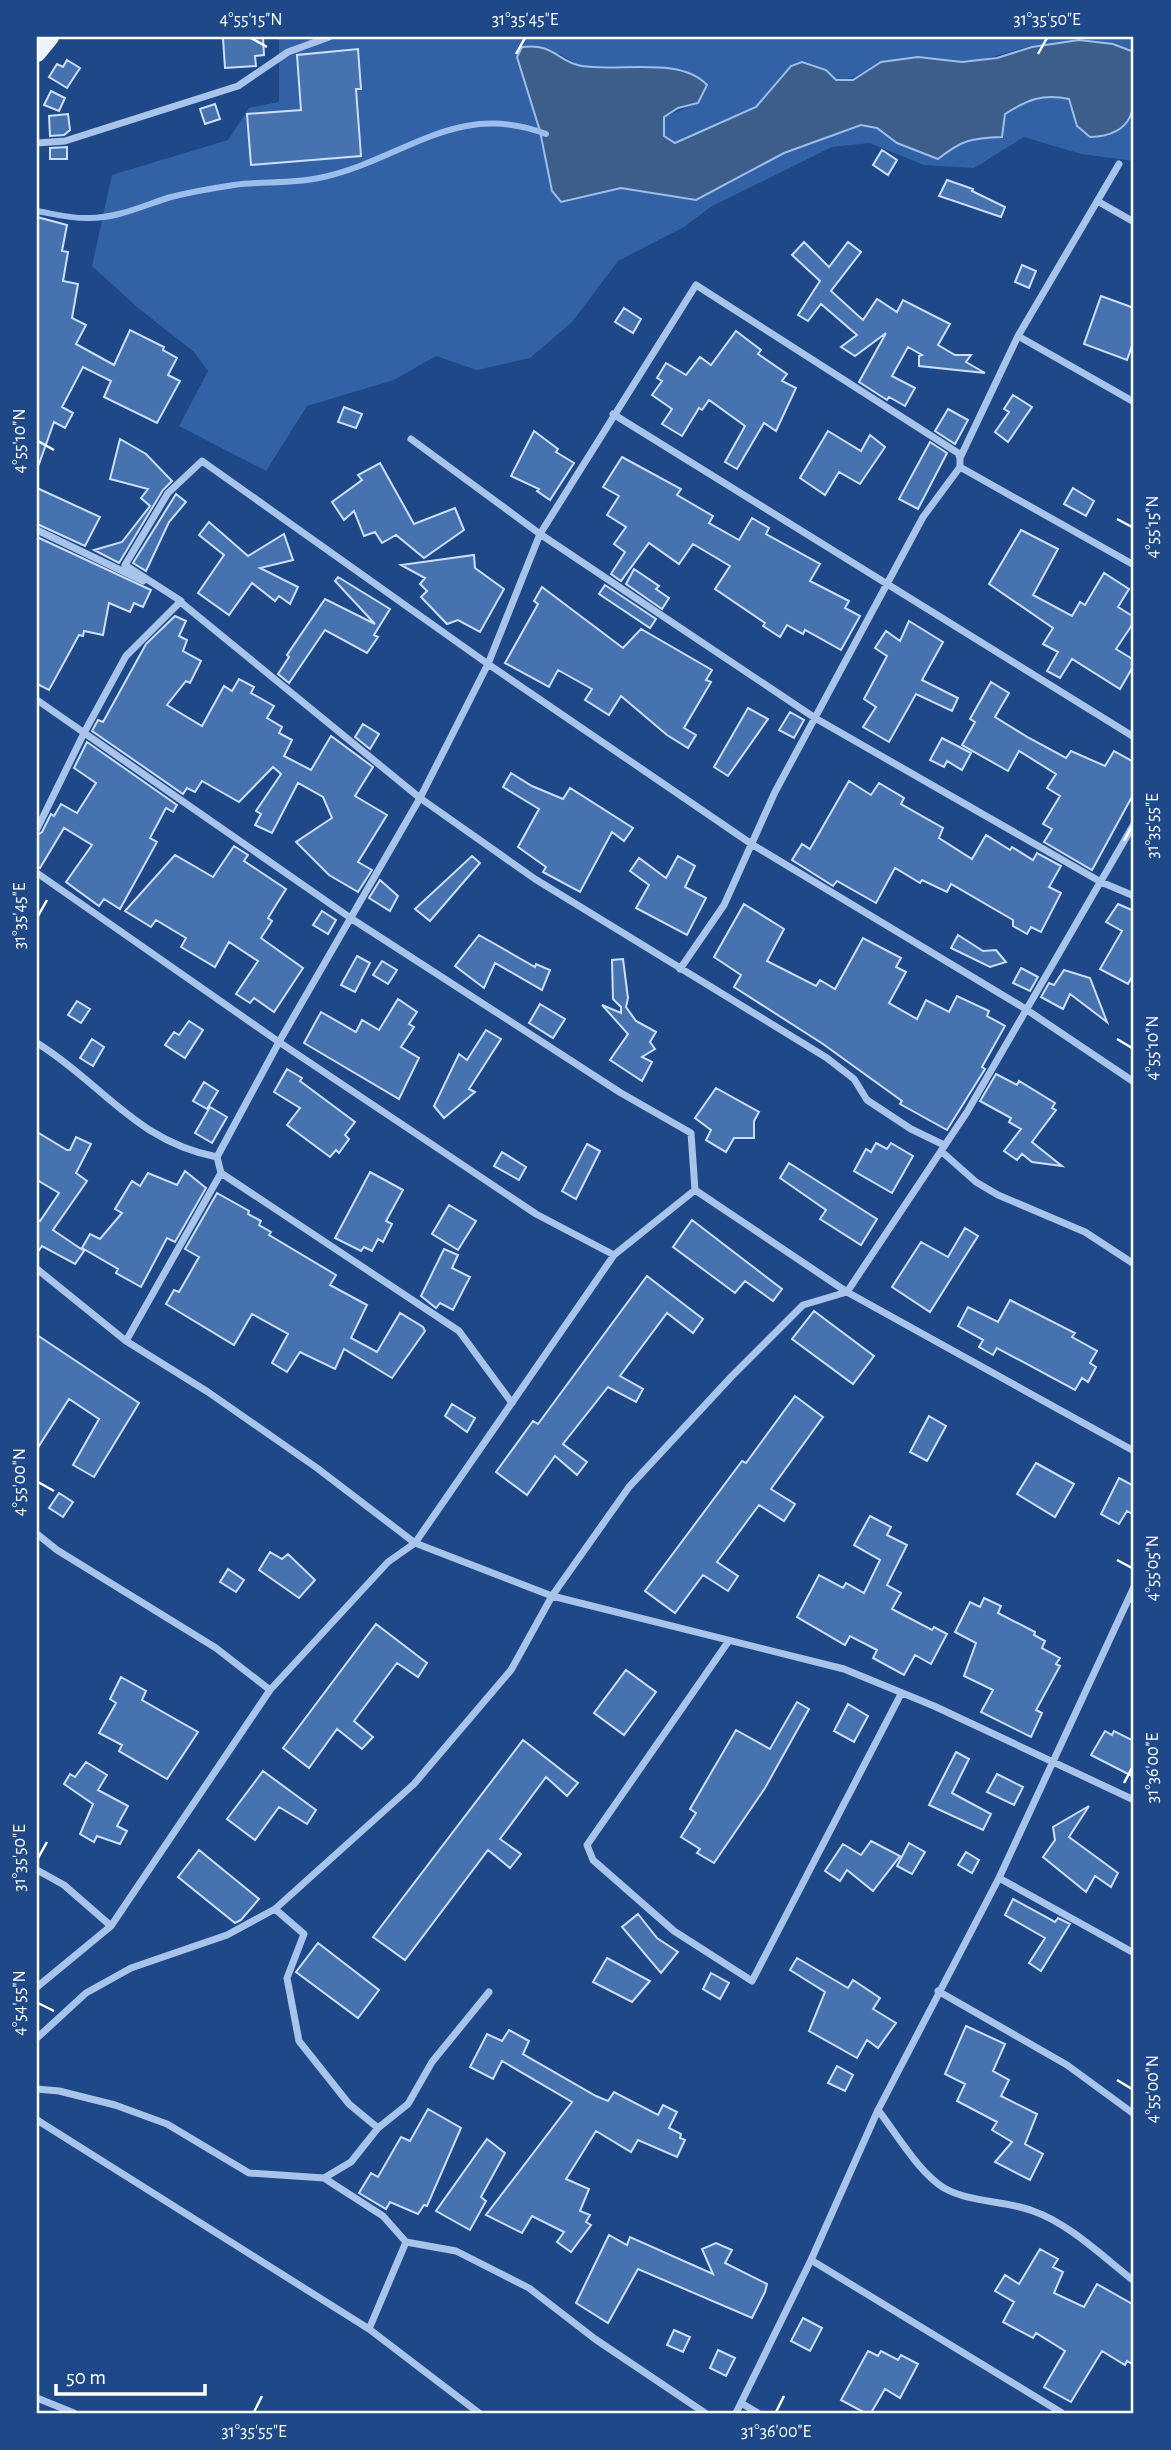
<svg xmlns="http://www.w3.org/2000/svg" width="1171" height="2450" font-family="'Alegreya Sans',sans-serif">
<style>
.green{fill:#3262a5}
.water{fill:#3d5d8a;stroke:#9bbeec;stroke-width:2}
.lines{fill:none;stroke-linecap:round;stroke-linejoin:round}
.stream{stroke:#9bbeec;stroke-width:6}
.building{fill:#4772b0;stroke:#cddff8;stroke-width:2}
.minor{stroke:#a8c4eb;stroke-width:7}
.primary{stroke:#ecf3fe;stroke-width:18}
.ticks{fill:none;stroke:#fff;stroke-width:2.5}
.neatline{fill:none;stroke:#fff;stroke-width:2.5}
.ticks-label{font-size:18px;text-anchor:middle;fill:#fff}
</style>
<rect width="100%" height="100%" fill="#1e4887"/>
<path class="green" d="M279,37h855v15c-29,-11 -69,-10 -101,-6 -23,4 -43,14 -68,16 -27,1 -52,-6 -80,-1 -20,4 -22,19 -49,19l-10,-10 -47,10 -23,27 -82,36 -10,-7v-19l34,-14 -41,-35 -77,-2 -20,-12 -43,3 23,74 12,60 9,11 60,-14 75,12 88,-47 77,-28 16,3 20,15 41,16c24,-19 33,-21 64,-22l3,-23c22,-14 38,-21 64,-15l8,27 52,-5 5,-10v50l-53,-7 -57,-17 -50,31 -50,-3 -54,-22 -38,4 -120,59 -28,21 -66,34 -46,61 -42,36 -53,12 -41,-14 -42,24 -87,26 -41,65 -87,-45 29,-55 -14,-19 -57,-45 -45,-41 20,-91 116,-35 21,-32 30,-6z"/>
<path class="water" d="M1079,40l34,4 21,8c0,42 11,83 -44,85l-13,-11 -8,-27c-26,-6 -42,1 -64,15l-3,23c-31,1 -40,3 -64,22l-41,-16 -20,-15 -16,-3 -77,28 -88,47 -75,-12 -60,14 -9,-11 -12,-60 -23,-74 5,-10c33,-4 35,15 60,19 36,6 99,-10 125,19l-9,18 -20,5 -14,9v19l11,7 81,-36 35,-41 11,-4 24,8 10,10h17l28,-18 37,-5 44,5 35,-4 35,-11z"/>
<g class="lines">
<path class="stream" d="M37,211c17,3 35,8 52,7 30,0 55,-13 82,-21 20,-5 43,-9 63,-12 28,-4 57,-1 85,-7 83,-17 137,-79 227,-44"/>
</g>
<path class="building" d="M230,37h33l1,18 -9,1 1,10 -31,2 -2,-30z
M358,49l3,40h-5l5,67 -110,9 -4,-51 54,-4 -4,-55z
M67,60l13,8 -13,20 -18,-11 8,-13 6,3z
M51,91l14,7 -6,13 -15,-6z
M215,104l5,15 -15,5 -5,-15z
M68,114l2,16 -6,5 -14,1 -1,-20z
M67,147v12h-17v-11z
M882,150l15,10 -9,15 -15,-10z
M947,180l26,9 -1,2 33,16 -4,10 -62,-21z
M37,217l30,8 -5,26 6,1 -5,29 15,3 -6,34 14,7 -10,19 38,21 16,-35 34,17 -1,3 14,8 -9,17 12,6 -23,42 -53,-26 7,-16 -28,-14 -21,40 11,6 -8,15 -11,-6 -15,42h-2z
M804,242l25,25 19,-25 13,10 -30,39 32,29 14,-21 20,13 6,-12 47,24 -12,21 17,10h16l-5,7 19,11 -66,-7v-10l3,-1 -14,-8 -16,29 23,12 -10,18 -16,-9 -2,3 -28,-18 27,-49 -31,23 -14,-9 16,-12 -36,-31 -13,17 -10,-6 22,-34 -28,-26z
M1022,265l14,6 -7,17 -14,-6z
M1101,296l33,12v32l-7,20 -43,-16z
M624,308l17,11 -8,14 -18,-11z
M736,331l25,19 -3,4 29,20 -5,7 14,7 -20,43 -12,-8 -27,46 -12,-7 20,-36 -36,-26 -7,10 -3,-2 -17,28 -20,-12 10,-15 -20,-14 10,-14 -5,-3 9,-15 20,12 14,-18 11,8z
M1013,395l19,12 -24,35 -13,-10 14,-20 -5,-3z
M344,407l18,7 -6,14 -18,-6z
M948,409l20,11 -13,24 -20,-13z
M534,431l24,18 -2,3 18,11 -24,37 -13,-9 2,-2 -28,-13z
M828,431l33,20 9,-16 15,12 -25,37 -21,-12 -14,23 -25,-17z
M120,439l26,15 26,27 -9,9 -44,73 -25,-13 28,-8 28,-36 -9,-8 7,-9 -38,-10z
M930,442l17,11 -29,56 -19,-10z
M622,457l59,32 -4,6 36,21 -4,7 30,17 13,-22 17,10 -3,6 54,30 -10,17 39,20 -4,7 15,8 -19,34 -36,-20 -2,4 -16,-9 -7,12 -17,-11 2,-3 -50,-34 15,-23 -37,-22 -14,20 -30,-21 -28,38 -10,-7 14,-22 -11,-8 12,-17 -19,-12 12,-19 -16,-9z
M380,463l34,61 41,-16 9,22 -40,28 -28,-23 -14,8 -7,-11 -11,4 -10,-25 -10,9 -12,-18 30,-22 -4,-5z
M37,488l63,29 -15,29 -48,-22z
M1073,488l21,13 -8,15 -22,-12z
M176,494l10,8 -17,20 -23,49 -13,-8z
M209,522l39,34 36,-22 9,26 -33,8 38,19 -8,17 -11,-8 -4,5 -23,-18 -23,32 -31,-22 26,-38 -25,-20z
M1021,530l37,19 -25,46 39,21 8,-14 5,3 19,-32 25,16 -11,18 16,10v5l-18,27 18,11v5l-14,24 -48,-30 -12,19 -13,-7 11,-19 -15,-8 10,-16 -64,-44z
M37,537l114,53 -8,17 -9,-4 -4,9 -21,-9 -6,32 -19,-4 -1,5 -4,-1 -30,55 -12,-6z
M474,555l1,13 29,21 -24,43 -22,-12 -11,4 -26,-27 6,-6 -7,-7 5,-6 -24,-13z
M634,569l25,17 -3,3 13,9 -7,11 -36,-25z
M338,577l52,32 -16,26 4,2 -11,16 -42,-23 -36,53 -11,-9 11,-17 -2,-2 38,-56 50,25 -40,-43z
M605,585l51,34 -6,9 -51,-34z
M542,587l81,61 18,-19 71,41 -6,10 5,2 -27,46 12,7 -8,13 -21,-13 -46,-39 -12,19 -24,-15 7,-11 -34,-19 -9,17 -44,-24 33,-59 -4,-3z
M175,616l11,5 -7,15 8,4 -4,11 18,10 -11,22 -4,-2 -19,24 35,21 22,-40 8,5 7,-12 15,8 -3,6 23,13 -7,12 15,9 -3,6 13,7 -8,16 27,14 20,-34 42,31 -18,29 32,19 -29,47 14,8 -14,22 -29,-17 -33,-33 36,-24 -9,-21 -25,-14 -26,50 -17,-8 6,-11 -5,-3 25,-37 -8,-7 -34,35 -37,-21 -7,11 -8,-4 -4,6 -91,-63 6,-11 5,2 43,-78z
M909,621l34,21 -21,38 36,18 -6,13 -36,-17 -27,48 -26,-15 13,-20 -12,-8 23,-43 -12,-8 11,-17 14,10z
M991,682l18,11 -14,24 34,21 37,20 5,-7 34,15 9,-15 20,11v31l-42,77 -48,-28 8,-13 -9,-5 17,-28 -13,-8 9,-14 -37,-23 -11,20 -46,-26 13,-23 -5,-3z
M748,708l20,11 -40,57 -14,-9z
M790,712l14,8 -10,18 -15,-8z
M363,724l16,10 -9,15 -15,-12z
M942,738l29,15 -9,17 -15,-9 -3,6 -14,-7z
M87,742l90,63 -4,7 -7,-4 -16,30 7,4 -37,67 -16,-10 -5,7 -33,-24 26,-37 -28,-17 -24,40 -3,-1v-32l5,-3 9,-18 3,2 7,-12 16,9 19,-30 -22,-15z
M511,773l21,13 31,13 7,-11 63,40 -9,13 -12,-9 -32,60 -37,-20 3,-5 -28,-20 21,-38 -36,-22z
M849,781l22,14 8,-12 25,15 -3,6 42,24 -4,10 33,21 14,-24 24,15 2,-3 21,13 4,-7 24,13 -12,21 12,6 -20,39 -10,-5 -4,7 -14,-8v-6l-62,-36 -4,8 -25,-12 -2,3 -25,-15 -19,35 -39,-22 -4,5 -41,-26 10,-16 8,5z
M234,846l14,9 -4,6 42,28 -18,29 4,3 -11,17 42,30 -29,44 -20,-14 -4,5 -14,-9 22,-33 -29,-19 -14,25 -34,-20 5,-9 -30,-18 -5,7 -26,-16 50,-56 38,22z
M472,856l8,7 -50,58 -15,-12z
M678,856l17,10 -10,21 21,11 -19,37 -51,-27 13,-23 -19,-14 9,-13 27,20z
M380,880l18,16 -8,15 -21,-13z
M744,904l40,25 -17,32 49,25 4,-6 15,9 28,-51 38,20 -5,9 10,5 -17,31 28,16 9,-19 23,12 8,-16 32,15 -2,5 18,10 -23,41 3,2 -38,61 -47,-26 2,-3 -79,-57 -89,-57 7,-12 -27,-18z
M1118,904l16,7v62l-6,11 -28,-15 22,-38 -16,-9z
M322,911l14,9 -8,14 -15,-9z
M479,935l56,32 1,-3 14,6 -8,20 -47,-27 -11,25 -29,-22z
M958,935l25,16 13,-1 10,12 -16,5 -39,-19z
M357,956l13,7 -15,29 -14,-7z
M623,959l5,39 -2,9 10,14 20,11 -6,10 5,7 -13,8 10,5 -10,19 -32,-21 18,-26 -26,-29 19,8v-6l-8,-8 -1,-39z
M382,961l15,9 -9,14 -15,-9z
M1021,968l17,9 -8,14 -17,-8z
M1064,970l26,8 17,44 -37,-28 -7,15 -22,-12 8,-14 5,2z
M398,999l19,13 -8,12 5,3 -13,20 18,11 -20,41 -95,-56 17,-31 35,20 6,-12 17,10z
M77,1001l13,8 -9,14 -13,-8z
M540,1004l25,15 -12,19 -24,-15z
M189,1021l14,9 -18,28 -20,-13 9,-13 5,3z
M486,1030l15,9 -32,50 6,3 -31,26 -10,-12 25,-52 8,6z
M92,1039l12,8 -11,19 -13,-8z
M287,1069l15,9 -2,3 55,41 -10,13 4,4 -10,14 -3,-3 -6,7 -43,-32 13,-17 -26,-16z
M996,1074l21,11 2,-4 36,22 -3,5 4,2 -24,32 30,24 -30,-4 -10,-8 -5,6 -13,-9 17,-22 -12,-7 2,-4 -31,-17z
M204,1082l14,9 -11,18 -14,-8z
M716,1088l43,24 -5,9v17h-20l-8,14 -20,-12 5,-10 -16,-12z
M210,1107l17,10 -15,26 -17,-10z
M37,1132l30,18h3l6,-13 15,7 -15,29 11,8 -34,49 31,21 -9,13 -33,-18 -5,7v-34l3,2 19,-28 -22,-13z
M876,1143l11,6 4,-6 22,13 -21,37 -38,-22 12,-22 5,3z
M587,1144l13,7 -24,48 -14,-8z
M502,1152l24,15 -7,13 -25,-14z
M789,1163l88,56 -16,26 -41,-26 6,-9 -46,-32z
M185,1171l21,17 -31,54 -8,-4 -26,49 -25,-14 2,-4 -36,-21 8,-14 10,5 22,-26 -7,-4 17,-28 8,5 8,-13 29,12z
M370,1172l33,18 -17,31 6,3 -9,18 -5,-3 -6,12 -8,-4 -3,4 -26,-13z
M217,1193l32,18 -1,3 13,7 -2,4 12,7 -2,3 67,40 -6,10 37,20 -16,33 26,14 23,-39 23,14 2,4 -33,47 -48,-29 -9,20 -35,-17 -13,20 -15,-9 16,-29 -36,-20 -18,31 -68,-41 8,-14 5,2 20,-35 -14,-8z
M449,1205l27,16 -18,29 -26,-16z
M692,1220l90,69 -9,12 -28,-20 -10,12 -62,-46z
M965,1228l13,8 -48,76 -38,-25 29,-45 27,15z
M444,1249l14,6 -6,13 18,9 -17,33 -13,-7 -4,5 -15,-12z
M647,1276l56,43 -10,14 -26,-20 -47,63 23,13 -7,13 -28,-15 -45,57 24,18 -10,13 -22,-19 -28,39 -31,-23 37,-51 5,3z
M1010,1300l65,33 -3,4 25,14 -7,12 6,4 -8,15 -6,-4 -7,12 -78,-42 -4,7 -14,-8 4,-7 -25,-14 10,-19 30,15z
M814,1311l60,45 -21,28 -61,-45z
M37,1335l102,68 -45,74 -21,-12 26,-46 -30,-20 -32,50z
M795,1396l28,21 -52,72 24,15 -11,17 -25,-16 -42,57 21,14 -10,15 -25,-16 -28,38 -30,-22 97,-130 4,2z
M452,1404l23,14 -8,14 -22,-16z
M929,1416l17,10 -19,35 -17,-9z
M1036,1463l38,21 -19,33 -38,-23z
M1119,1478l15,8v29l-7,-4 -8,13 -18,-10z
M59,1493l14,9 -10,15 -14,-9z
M870,1516l21,11 -4,8 20,10 -20,40 14,8 -9,16 40,21 2,-3 13,7 -16,30 -16,-9 -11,20 -31,-17 4,-8 -27,-14 -5,9 -48,-28 22,-42 24,13 3,-5 18,10 16,-33 -26,-15z
M270,1552l12,7 6,-5 27,26 -16,18 -40,-28z
M228,1569l16,11 -8,12 -16,-10z
M984,1598l17,8 -3,7 37,19 -1,3 11,6 -3,7 18,10 -4,6 4,2 -24,44 6,3 -11,24 -50,-25 12,-22 -29,-14 12,-33 -21,-11 15,-30 10,5z
M376,1624l51,39 -9,14 -21,-14 -43,58 19,16 -11,12 -25,-20 -28,39 -26,-20z
M626,1670l30,22 -32,43 -30,-22z
M121,1677l25,14 -4,9 56,32 -31,47 -48,-28 3,-6 -23,-12 17,-30 -6,-4z
M797,1702l12,7 -44,79 -51,75 -17,-10 3,-4 -19,-12 15,-24 -6,-4 46,-79 34,19z
M848,1704l20,12 -14,26 -20,-11z
M1105,1731l7,4 2,-4 20,10v36l-43,-22z
M523,1740l55,43 -11,13 -21,-19 -46,62 21,15 -11,14 -22,-18 -83,110 -32,-23z
M956,1752l13,7 -17,34 39,21 -8,16 -54,-25z
M86,1762l21,13 -9,15 30,16 -11,20 10,5 -7,13 -23,-8 -3,6 -14,-8 13,-30 -29,-20 6,-10 5,3z
M263,1771l53,39 -9,14 -28,-17 -24,33 -28,-21z
M997,1774l26,13 -9,18 -27,-13z
M1089,1806l-20,31 49,36 -7,14 -16,-11 -9,16 -43,-35 12,-17 -2,-13z
M871,1841l29,15 -27,35 -26,-21 -7,11 -15,-10 18,-27 18,11z
M909,1843l16,9 -13,22 -15,-8z
M199,1850l60,49 -18,21 -6,3 -57,-46z
M966,1852l13,8 -7,13 -14,-8z
M1013,1899l42,23 3,-4 12,6 -29,47 -12,-8 16,-25 -40,-23z
M638,1914l19,24 21,14 -17,21 -39,-46z
M318,1943l61,47 -21,28 -62,-46z
M607,1958l43,23 -18,21 -39,-20z
M797,1958l51,30 5,-8 27,18 -7,11 23,14 -18,25 -11,-8 -10,18 -48,-27 16,-39 -35,-22z
M711,1973l18,10 -9,16 -17,-10z
M966,2026l39,18 -12,27 16,9 -8,16 36,18 -12,30 18,10 -13,26 -35,-18 17,-20 -20,-12 5,-8 -40,-21 8,-17 -20,-10z
M509,2030l20,11 -6,13 73,42 12,5 6,-9 44,23 5,-10 14,7 -8,16 12,6 -1,4 5,2 -8,17 -39,-17 -7,12 -35,-21 -30,48 23,10 -9,22 10,4 -4,7 5,3 -20,27 -14,-10 7,-10 -32,-16 -10,17 -36,-18 86,-113 -70,-41 -9,18 -23,-12 17,-33 15,7z
M837,2066l16,9 -8,16 -17,-8z
M428,2109l33,19 -34,78 -3,-1 -6,9 -28,-12 -4,7 -27,-16 12,-20 7,4 23,-40 9,4z
M487,2139l18,14 -24,44 5,4 -16,29 -34,-19z
M609,2235l18,10 3,-8 83,37 -11,-25 14,-6 16,7 -7,13 42,21 -2,8 -13,26 -114,-49 -30,54 -32,-20z
M1040,2249l18,10 -5,8 10,5 -9,21 30,14 13,-23 37,21v60l-7,-4 -2,4 -23,-14 -31,51 -27,-15 21,-36 -29,-18 -3,5 -30,-16 11,-20 -19,-11 10,-16 14,9z
M803,2318l19,10 -12,23 -19,-10z
M674,2330l16,7 -7,15 -16,-7z
M718,2350l17,8 -9,18 -16,-8z
M868,2351l10,5 3,-5 17,9 3,-5 17,9 -18,34 -15,-9 -14,24h-6l-24,-13z"/>
<g class="lines">
<path class="minor" d="M37,143l28,-2 173,-55 50,-34 41,-15
M1099,202l35,20
M1018,336l116,66
M613,414l521,323
M411,439l129,95 275,184 286,164 33,14
M960,467l174,98
M37,530l106,51
M178,600l242,198 115,81 292,179 27,21 13,21 44,29 33,16
M37,700l315,219 269,174 70,40 4,57
M37,829l48,-98 41,-75 55,-55 -56,-36 43,-72 34,-32 286,203 265,181 271,163 110,74
M37,873l242,169 257,172 78,41 81,-65 152,102 287,159
M680,969l44,-64 51,-113 148,-275 37,-50v-9l58,-122 101,-172
M37,1043c65,40 98,98 180,114
M941,1151l35,31 22,13 87,37 49,32
M221,1173l238,158 53,72
M614,1255l-199,288 137,53 292,73 90,37 200,94
M37,1269l89,72 82,51 109,76 98,75 -27,19 -118,128 -159,236 -74,61
M126,1341l95,-168 -4,-16 62,-115 141,-244 68,-134 52,-130 156,-249 262,168 2,5
M37,1534l20,16 159,98 54,42
M728,1642l-141,203 6,15 81,71 78,50 149,-287
M37,1870l27,15 47,41
M999,1878l135,75
M275,1909l29,25 -17,44 12,63 50,63 29,24
M938,1991l129,74 67,49
M37,2038l49,-45 45,-25 96,-33 48,-26 139,-125 97,-114 41,-74 77,-109 102,-110 72,-72 44,-13 120,-180 167,-288
M37,2089l22,2 56,14 52,19 82,49 75,5 27,-16 27,-34 30,-24 24,-42 57,-70
M878,2110c18,23 41,63 66,78 27,15 60,12 89,23 37,13 70,46 101,70
M37,2120l332,209 110,84
M324,2178l59,38 23,26
M811,2260l251,153
M369,2329l37,-87 50,9 73,37 66,51 110,74
M37,2398l37,15
M741,2403l17,10
M736,2413l75,-153 67,-150 121,-232 135,-291"/>
<path class="primary" d="M37,53l13,-16"/>
</g>
<path class="ticks" d="M251,38l16,9M516,54l9,-16M1038,54l9,-16M38,441l16,9M1117,519l15,8M1124,841l8,-15M38,916l9,-16M1117,1039l15,9M38,1482l16,9M1117,1560l15,8M1124,1783l8,-15M38,1858l9,-16M38,2003l16,8M1117,2080l15,9M254,2412l8,-16M776,2412l8,-16"/>
<rect width="1171" height="2450" fill="none" stroke="#1e4887" stroke-width="77"/>
<path d="M56 2384v10h149v-10" fill="none" stroke="#ffffff" stroke-width="3.5"/>
<text x="66" y="2384" font-size="21" fill="#ffffff" stroke="#1e4887" stroke-width="5" paint-order="stroke">50 m</text>
<rect x="38" y="38" width="1094" height="2374" class="neatline"/>
<g class="ticks-label">
<text x="251" y="25">4°55'15"N</text>
<text x="525" y="25">31°35'45"E</text>
<text x="1047" y="25">31°35'50"E</text>
<text transform="translate(19 441) rotate(-90)" y="6">4°55'10"N</text>
<text transform="translate(1152 527) rotate(-90)" y="6">4°55'15"N</text>
<text transform="translate(1152 826) rotate(-90)" y="6">31°35'55"E</text>
<text transform="translate(19 916) rotate(-90)" y="6">31°35'45"E</text>
<text transform="translate(1152 1048) rotate(-90)" y="6">4°55'10"N</text>
<text transform="translate(19 1482) rotate(-90)" y="6">4°55'00"N</text>
<text transform="translate(1152 1568) rotate(-90)" y="6">4°55'05"N</text>
<text transform="translate(1152 1768) rotate(-90)" y="6">31°36'00"E</text>
<text transform="translate(19 1858) rotate(-90)" y="6">31°35'50"E</text>
<text transform="translate(19 2003) rotate(-90)" y="6">4°54'55"N</text>
<text transform="translate(1152 2089) rotate(-90)" y="6">4°55'00"N</text>
<text x="254" y="2437">31°35'55"E</text>
<text x="776" y="2437">31°36'00"E</text>
</g>
</svg>
